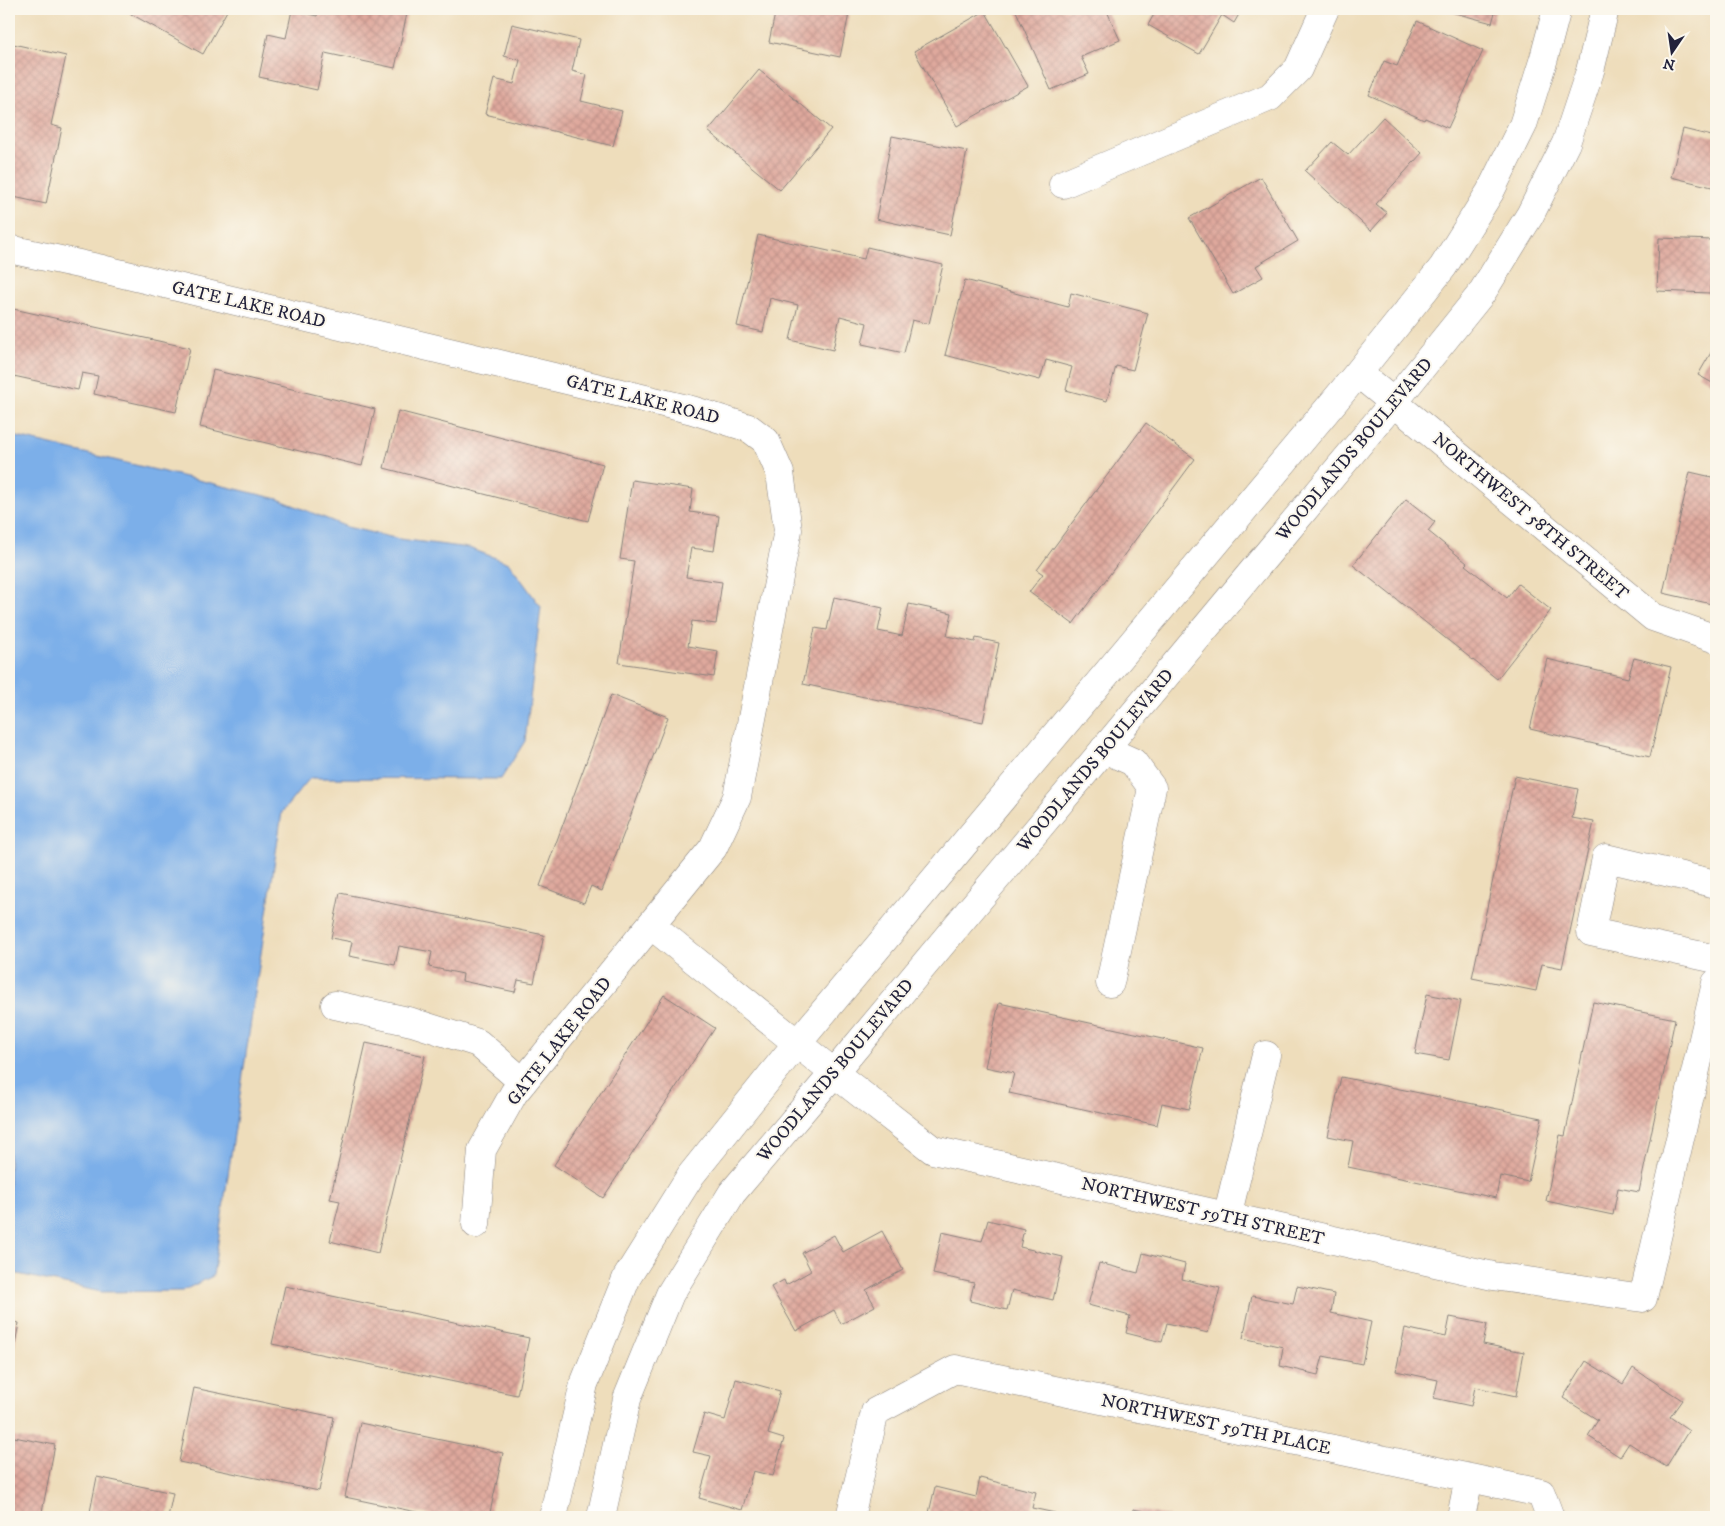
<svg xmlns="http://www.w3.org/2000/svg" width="1725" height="1526" font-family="'IM FELL DW Pica',serif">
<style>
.water{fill:#7bafe9;stroke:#4e6892}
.building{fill:url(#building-cross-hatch)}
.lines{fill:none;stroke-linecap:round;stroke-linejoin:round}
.minor-casing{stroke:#88807b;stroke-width:29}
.minor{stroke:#fff;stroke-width:28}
.labels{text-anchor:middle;stroke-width:4;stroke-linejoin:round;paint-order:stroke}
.street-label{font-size:18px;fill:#22223b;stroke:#fbf7ec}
</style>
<defs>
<pattern id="building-cross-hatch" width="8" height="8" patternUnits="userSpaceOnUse" patternTransform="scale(1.25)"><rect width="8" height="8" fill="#dfa99d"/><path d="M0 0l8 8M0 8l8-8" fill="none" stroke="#bf9188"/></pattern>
</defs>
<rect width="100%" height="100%" fill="#fbf7ec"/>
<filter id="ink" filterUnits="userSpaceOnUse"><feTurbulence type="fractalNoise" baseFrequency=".02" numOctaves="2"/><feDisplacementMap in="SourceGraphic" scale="10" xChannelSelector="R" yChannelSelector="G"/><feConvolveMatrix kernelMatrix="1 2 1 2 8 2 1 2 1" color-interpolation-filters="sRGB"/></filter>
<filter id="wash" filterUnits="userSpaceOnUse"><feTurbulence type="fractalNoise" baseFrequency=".0096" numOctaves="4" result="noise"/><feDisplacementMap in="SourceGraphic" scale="20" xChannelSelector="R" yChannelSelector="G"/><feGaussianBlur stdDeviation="1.12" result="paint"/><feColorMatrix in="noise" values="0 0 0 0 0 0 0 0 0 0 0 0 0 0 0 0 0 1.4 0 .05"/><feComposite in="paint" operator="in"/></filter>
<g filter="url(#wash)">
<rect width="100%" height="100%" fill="#edb"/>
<path class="water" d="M9,435l269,64 69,28 52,12 70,9 40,15 32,44 -16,134 -24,38 -191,-1 -28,34 -69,464 -31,15 -81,1 -92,-20z"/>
<g id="blocks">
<path class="building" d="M122,9h106l-25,45z
M319,9h89l-13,59 -70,-15 -8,37 -58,-13 9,-43 18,4 6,-28 25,6z
M776,9l14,4 1,-4h59l-10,48 -71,-15z
M1022,9h84l14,31 -39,17 8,17 -38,16 -35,-79z
M1157,9h85l-8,14 -12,-8 -23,39 -51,-29z
M1440,9h56l-4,14z
M985,11l43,75 -71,40 -43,-75z
M1417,21l66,30 -35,77 -23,-10 -1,2 -55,-25 15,-34 13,5z
M512,24l67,16 -7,31 15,4 -6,26 41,10 -9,35 -128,-32 9,-35 20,5 6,-24 -16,-4z
M9,43l57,13 -15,69 11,3 -16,76 -37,-8z
M759,70l72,59 -51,61 -72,-59z
M1383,117l39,36 -46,51 11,9 -16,18 -66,-60 27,-29 16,13z
M1683,129l33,8v51l-45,-11z
M892,136l75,15 -17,84 -74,-16z
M1261,177l37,64 -42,25 7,11 -30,17 -44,-76z
M758,235l106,24 3,-12 76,18 -14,59 -17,-4 -8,33 -42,-9 5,-21 -27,-7 -7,34 -43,-10 8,-35 -28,-7 -7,34 -26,-6z
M1659,238l53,2 -2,53 -53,-2z
M965,280l103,27 3,-14 77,20 -15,57 -17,-4 -9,35 -41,-11 6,-23 -26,-7 -6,20 -95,-25z
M9,308l181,40 -14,64 -82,-18 4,-18 -16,-3 -4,17 -69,-15z
M1716,344v41l-18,-10z
M213,370l162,39 -13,57 -162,-39z
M398,411l205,53 -15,57 -204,-53z
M1146,423l49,36 -122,165 -44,-32 14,-18 -6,-4z
M1690,472l26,6v127l-53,-12z
M632,480l61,9 -3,23 29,4 -5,35 -23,-3 -5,29 36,5 -6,42 -24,-3 -4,25 30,5 -4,26 -95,-14 15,-102 -14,-2z
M1406,499l29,23 -7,9 39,32 -2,2 42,33 11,-14 33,26 -54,69 -144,-114z
M834,597l49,11 -5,23 24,5 7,-32 43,9 -5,23 28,6 1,-4 23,5 -16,79 -180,-38 12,-56 12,2z
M1634,658l37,9 -21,90 -120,-28 17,-70 81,19z
M611,695l57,22 -66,174 -11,-5 -7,17 -44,-17z
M1515,776l63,13 -6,29 22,4 -32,146 -20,-4 -6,27 -64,-13z
M340,893l204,42 -10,48 -16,-3 -3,12 -53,-11 1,-7 -34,-7 3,-15 -33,-6 -4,19 -46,-9 3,-14 -21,-4z
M1427,994l34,7 -12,59 -34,-6z
M664,995l51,33 -112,170 -49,-33z
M1593,1002l82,17 -36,173 -21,-4 -5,27 -67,-14 14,-66 5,1z
M999,1003l204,45 -14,61 -27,-6 -5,22 -148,-32 5,-20 -29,-6z
M366,1043l59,13 -47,197 -48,-12 10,-40 -10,-2z
M1341,1077l201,41 -14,64 -28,-6 -4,22 -148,-31 5,-26 -25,-5z
M988,1220l36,9 -4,18 43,10 -10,43 -41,-10 -5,20 -37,-9 4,-18 -41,-9 9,-42 40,9z
M882,1231l21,39 -37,20 9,16 -34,18 -7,-14 -38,21 -25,-44 13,-7 2,5 25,-14 -9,-18 32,-18 9,17z
M1143,1253l42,11 -3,15 38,9 -12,45 -41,-10 -5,19 -36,-9 4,-17 -42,-11 11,-42 39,10z
M285,1286l244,52 -12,57 -245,-51z
M1297,1286l37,8 -3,19 40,9 -9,42 -39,-8 -5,19 -38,-9 3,-19 -40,-9 9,-42 41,8z
M1450,1317l37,7 -4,20 41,8 -8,44 -41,-9 -4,19 -37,-8 4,-18 -42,-9 9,-43 41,9z
M9,1321l10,2 -7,37 -3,-1z
M1586,1361l37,23 10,-16 49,32 -12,17 19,13 -23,37 -37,-24 -9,14 -32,-21 10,-16 -35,-22z
M736,1379l44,12 -12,43 16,5 -11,37 -20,-5 -11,39 -43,-12 12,-42 -18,-4 11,-38 21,6z
M194,1388l140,29 -15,74 -140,-29z
M360,1423l143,30 -14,64h-49l-95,-20z
M9,1436l46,9 -14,72h-32z
M97,1477l76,16 -5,24h-79z
M980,1478l56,14 -4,16 23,5 -1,4h-126l7,-30 41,10z
M1133,1509l36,7v1h-37z"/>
</g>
</g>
<g filter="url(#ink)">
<use href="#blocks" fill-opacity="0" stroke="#88807b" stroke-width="1"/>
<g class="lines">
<defs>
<path id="minor" d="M1063,184l207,-87 28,-28 27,-60
M9,249l93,20 590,141 57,18 17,13 14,32 8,57 -51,267 -24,51 -199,245 -32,57 -6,74
M1358,373l295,244 63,22
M1104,749l29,13 19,26 -42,195
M1716,884l-110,-26 -15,74 125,27
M651,925l183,148 99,77 560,126 150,22 73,-315
M335,1005l77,17 66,21 45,39
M1227,1217l39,-162
M553,1517l31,-133 43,-107 64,-102 94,-117 573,-685 85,-106 47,-75 33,-67 21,-67 13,-49
M601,1517l26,-118 43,-105 62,-101 102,-120 560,-671 87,-108 49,-79 36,-72 24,-72 15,-62
M850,1517l25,-105 80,-43 586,124 9,24
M1461,1517l8,-39"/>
</defs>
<use href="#minor" class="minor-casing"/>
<use href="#minor" class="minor"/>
</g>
</g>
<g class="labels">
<g class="street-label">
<text transform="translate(249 304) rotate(13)" y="6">GATE LAKE ROAD</text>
<text transform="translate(643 399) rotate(14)" y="6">GATE LAKE ROAD</text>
<text transform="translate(1354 449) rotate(-50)" y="6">WOODLANDS BOULEVARD</text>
<text transform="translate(1531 516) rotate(40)" y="6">NORTHWEST 58TH STREET</text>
<text transform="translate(1095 760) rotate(-50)" y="6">WOODLANDS BOULEVARD</text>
<text transform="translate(559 1041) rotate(-52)" y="6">GATE LAKE ROAD</text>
<text transform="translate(835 1070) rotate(-50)" y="6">WOODLANDS BOULEVARD</text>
<text transform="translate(1203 1211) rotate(13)" y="6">NORTHWEST 59TH STREET</text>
<text transform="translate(1216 1424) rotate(12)" y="6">NORTHWEST 59TH PLACE</text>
</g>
</g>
<rect width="1725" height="1526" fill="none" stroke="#fbf7ec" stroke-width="30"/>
<g transform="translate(1672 52) rotate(193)" stroke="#fbf7ec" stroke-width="4" paint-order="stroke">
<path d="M0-4L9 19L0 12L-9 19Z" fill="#22223b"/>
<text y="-8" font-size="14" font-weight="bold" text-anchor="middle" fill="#22223b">N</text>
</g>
</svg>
